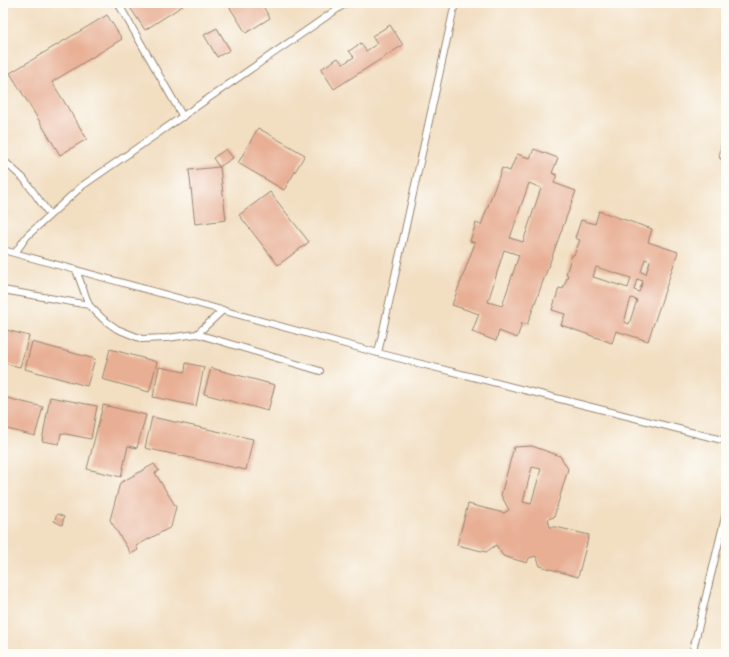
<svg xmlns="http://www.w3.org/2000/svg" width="729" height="657" font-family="Itim,sans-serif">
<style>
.building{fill:#e8af94;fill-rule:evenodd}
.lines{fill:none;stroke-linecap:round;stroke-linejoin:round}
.lane-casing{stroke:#968470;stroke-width:8}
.lane{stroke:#fff;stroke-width:6}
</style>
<rect width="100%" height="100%" fill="#fdfcf7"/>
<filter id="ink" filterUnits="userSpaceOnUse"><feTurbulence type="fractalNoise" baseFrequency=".025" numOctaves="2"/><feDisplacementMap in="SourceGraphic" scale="8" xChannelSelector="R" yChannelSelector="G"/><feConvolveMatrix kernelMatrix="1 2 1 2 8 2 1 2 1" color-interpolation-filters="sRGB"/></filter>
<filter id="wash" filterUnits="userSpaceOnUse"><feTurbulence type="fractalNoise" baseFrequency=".012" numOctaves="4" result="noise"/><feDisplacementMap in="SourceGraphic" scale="16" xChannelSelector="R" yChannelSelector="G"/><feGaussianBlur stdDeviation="0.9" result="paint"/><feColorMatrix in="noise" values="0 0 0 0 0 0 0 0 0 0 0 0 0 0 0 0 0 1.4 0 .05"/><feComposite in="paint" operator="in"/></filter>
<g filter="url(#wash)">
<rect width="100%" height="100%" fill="#f2dec1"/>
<g id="blocks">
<path class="building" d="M127,3h60l-42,27z
M227,3h34l9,15 -24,15z
M107,15l15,24 -70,43 35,57 -27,16 -50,-82z
M390,25l13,20 -69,44 -13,-20 17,-11 5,6 11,-7 -5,-6 12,-8 5,8 11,-7 -5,-8z
M217,28l13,22 -13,7 -13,-22z
M258,128l47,27 -21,35 -46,-27z
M226,149l7,9 -14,9 -6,-9z
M534,149l24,9 -6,15 5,2 -3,8 22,8 -49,134 -5,-2 -5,15 -18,-7 -3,10 -24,-9 7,-18 -27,-9 23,-62 -5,-2 6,-18 5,2 21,-57 8,3 7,-17 13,4zM529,183l12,5 -18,54 -13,-4zM504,250l15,5 -17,51 -14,-4z
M219,167h1l6,53 -31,4 -6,-54z
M270,192l39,50 -31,23 -39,-50z
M599,211l53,18 -4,13 30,10 -30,89 -32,-10 -4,12 -51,-18 4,-11 -13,-4 7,-22 4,1 5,-14 -2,-1 6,-19h2l6,-15 -5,-2 6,-18 14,4zM645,259l5,2 -4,13 -5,-2zM596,267l35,11 -3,10 -35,-11zM637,279l6,2 -4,11 -5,-2zM631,298l6,2 -8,24 -5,-2z
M3,329l26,7 -9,31 -17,-4z
M32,342l63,17 -8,27 -62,-17z
M110,349l47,13 -8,30 -47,-13z
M186,363l18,4 -8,39 -43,-9 6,-30 26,5z
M211,368l64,17 -7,26 -64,-17z
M3,397l40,10 -8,29 -32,-8z
M50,397l47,9 -6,33 -30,-6 -2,11 -17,-3z
M103,405l43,10 -9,33 -9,-2 -7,31 -34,-8z
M152,417l101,22 -7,31 -101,-22z
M532,446l28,10 8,13 -14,48 -6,2 2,8h6l33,8 -11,42 -38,-11 -4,-10 -7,2 -2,5 -24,-7 -7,-11 -10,7 -29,-7 11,-41 36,9 5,-3 -8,-15 13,-48zM532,467l9,2 -10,35 -8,-2z
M154,464l5,7 -4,2 21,34 -5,20 -35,19 2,4 -7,4 -21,-34 10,-37z
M57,514l7,3 -2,8 -8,-4z"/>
</g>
</g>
<g filter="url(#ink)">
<use href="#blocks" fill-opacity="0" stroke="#968470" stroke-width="1"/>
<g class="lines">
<defs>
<path id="lane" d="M118,3l65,114
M723,156l3,-20
M3,160l21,19 26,36
M3,250l375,103 348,88
M15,253l12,-17 55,-50 264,-183
M76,270l13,35 14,14 14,10 25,10 25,-1 30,-4 26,-24
M3,290l86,15
M197,334l123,37
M378,353l77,-350
M692,654l34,-141"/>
</defs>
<use href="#lane" class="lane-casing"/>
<use href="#lane" class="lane"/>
</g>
</g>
<rect width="729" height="657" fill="none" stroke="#fdfcf7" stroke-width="16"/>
</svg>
